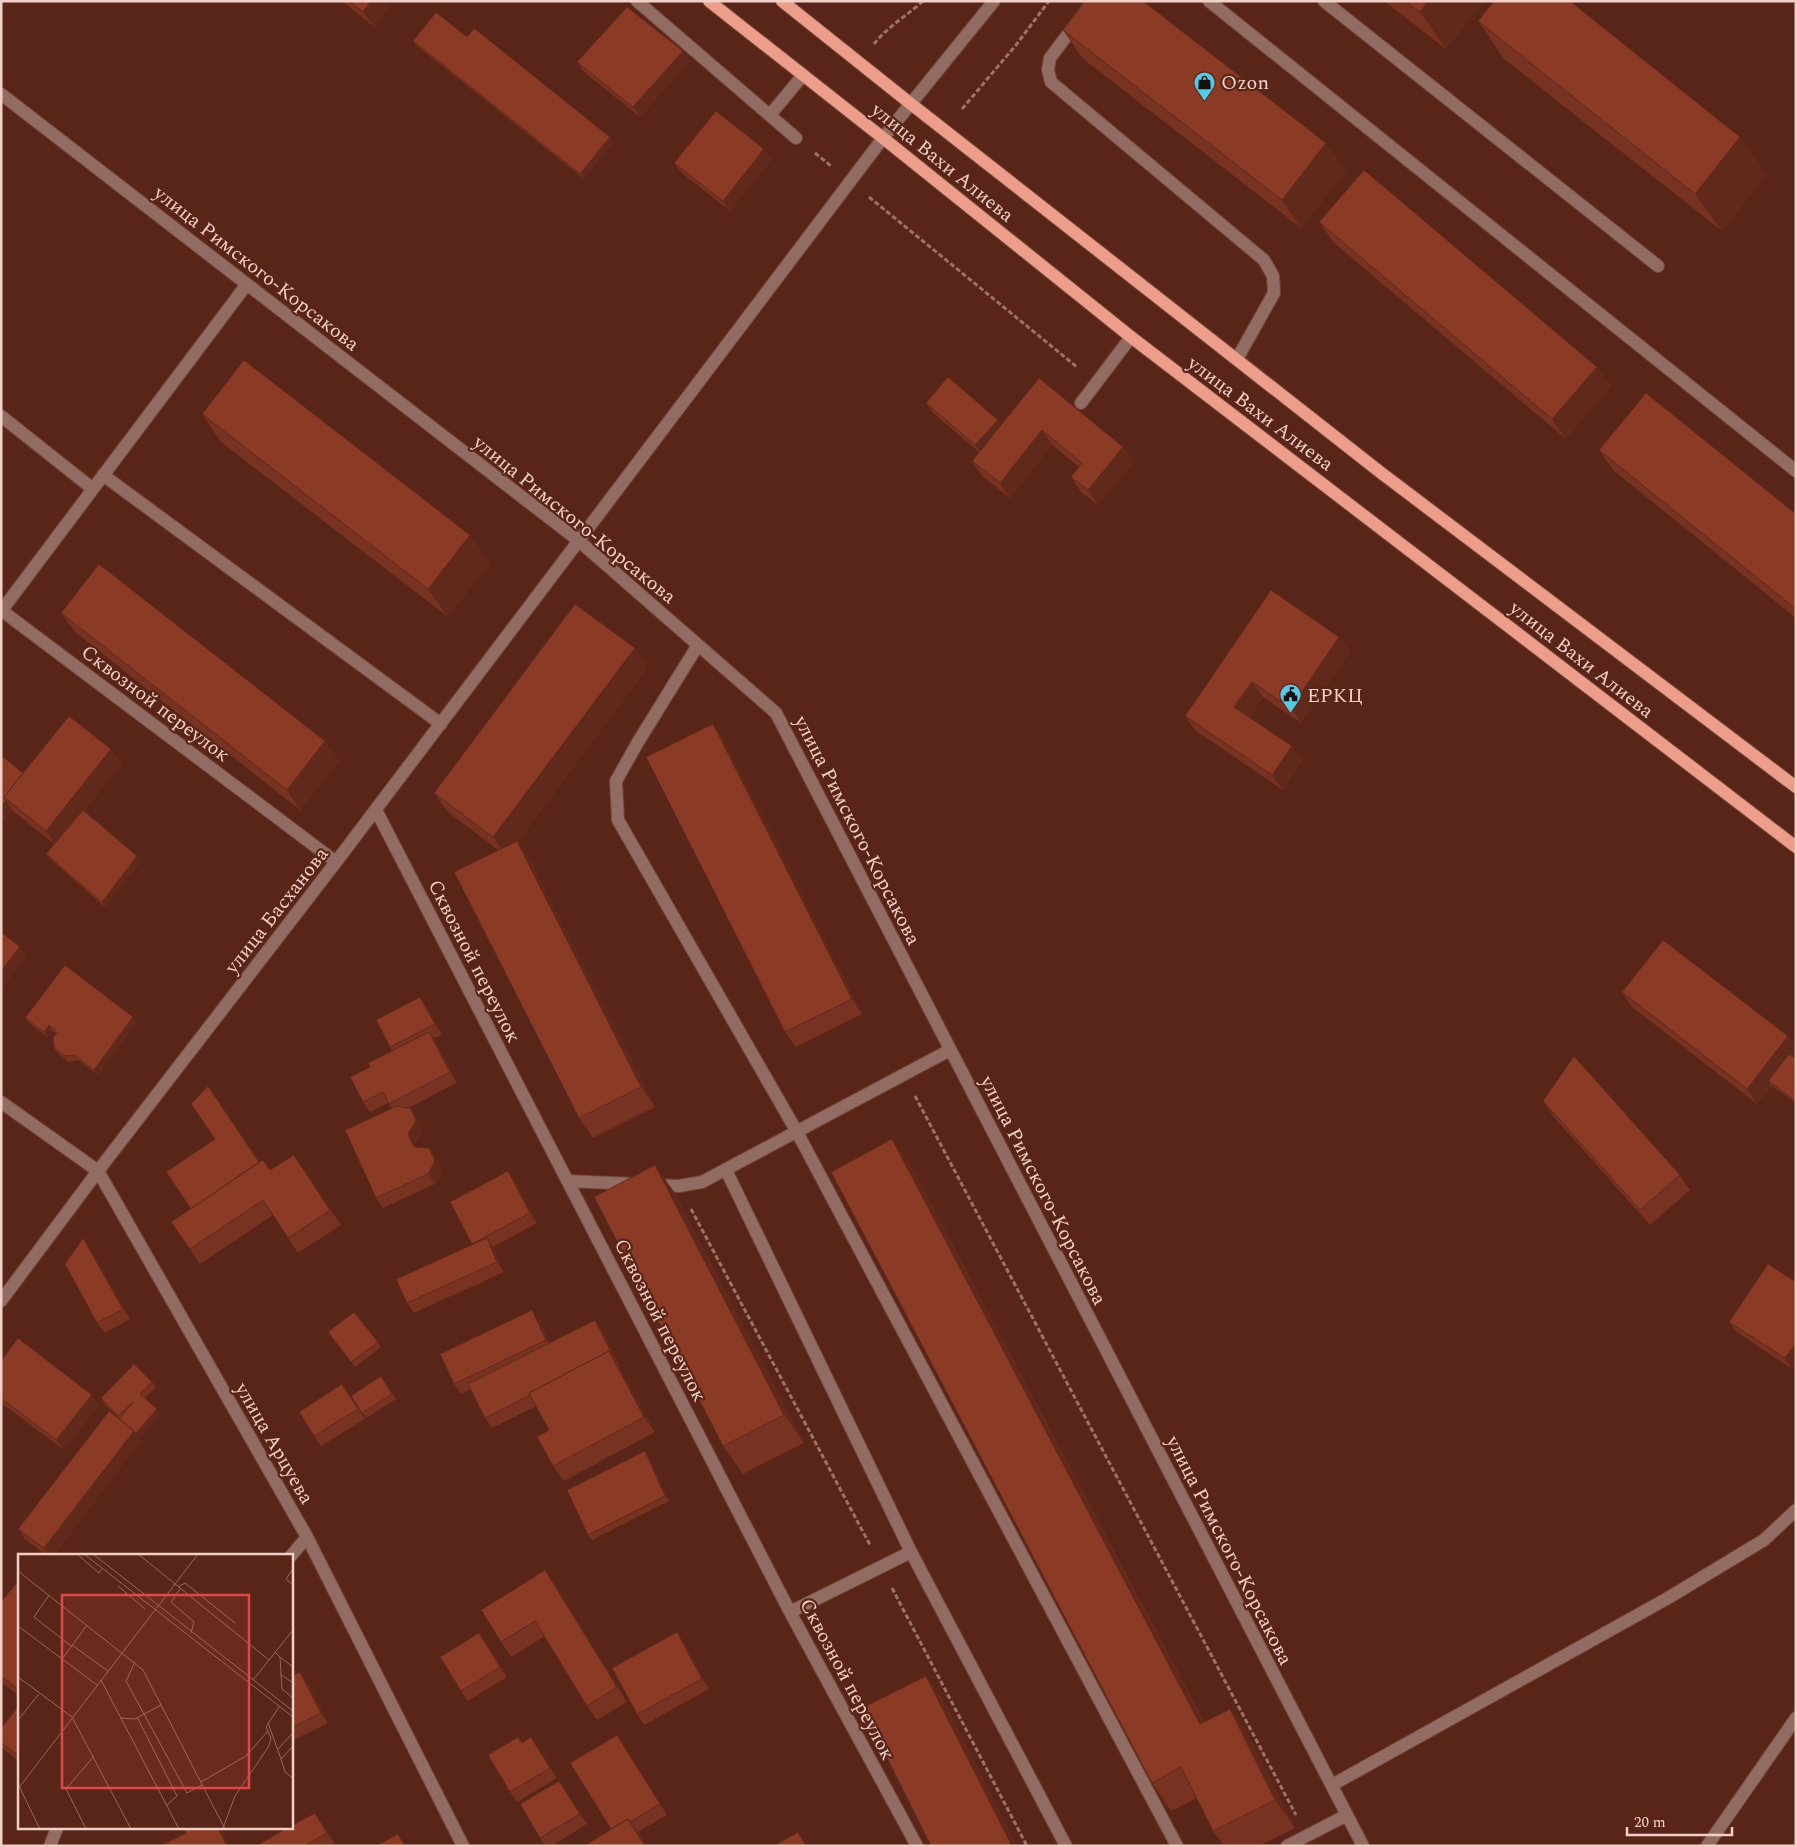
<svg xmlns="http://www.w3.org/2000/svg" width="1797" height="1847" font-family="Spectral,serif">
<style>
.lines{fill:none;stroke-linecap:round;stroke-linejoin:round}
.minor-casing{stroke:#754438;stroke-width:14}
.major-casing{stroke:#754438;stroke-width:14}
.path{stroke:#9e7267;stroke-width:3;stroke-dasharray:5 2.5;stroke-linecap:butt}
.minor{stroke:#926c62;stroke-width:12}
.major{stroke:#ec9e8a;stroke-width:12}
.wall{fill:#783221}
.shaded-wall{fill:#61291b}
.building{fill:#8b3a26;stroke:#61291b}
.labels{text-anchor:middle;stroke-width:4.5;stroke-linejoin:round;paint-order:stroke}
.poi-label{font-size:20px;fill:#f2d0c7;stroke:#592518;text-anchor:start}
.street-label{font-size:20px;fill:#f2d0c7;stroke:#592518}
.inset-road{fill:none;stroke:#96695e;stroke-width:1}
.view{fill:#dc4a48;fill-opacity:0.15;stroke:#dc4a48;stroke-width:2.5}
.inset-edge{fill:none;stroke:#f2d0c7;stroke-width:2.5}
</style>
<rect width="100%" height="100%" fill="#592518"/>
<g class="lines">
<defs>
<path id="minor" d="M637,1l159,137
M1093,1l-43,57 -2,12 3,12 213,178 9,16 1,17 -37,66
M1209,1l587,470
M1324,1l334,265
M1,94l578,447 197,172 587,1133
M770,115l33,-40
M1081,403l50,-66
M1,416l92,73
M103,475l338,249
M1,610l335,252
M2,610l245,-326
M698,645l-60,97 -22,39 2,39 179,312 380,714
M376,810l414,802 127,234
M1,1102l97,69 209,366 156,309
M726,1170l185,382 155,294
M568,1181l111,5 23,-4 248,-132
M1,1301l97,-130 238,-309 547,-724 111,-137
M291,1556l16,-19
M790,1612l121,-60
M1332,1785l336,-187 96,-58 32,-30
M50,1846l7,-18
M1287,1846l60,-31
M1707,1846l89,-128"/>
<path id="major" d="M709,1l174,137 248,199 665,510
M782,1l129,103 469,368 416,315"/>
</defs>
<use href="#minor" class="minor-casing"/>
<use href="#major" class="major-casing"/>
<path class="path" d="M874,44c13,-17 34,-29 49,-43
M962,109l54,-64 33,-44
M815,153l16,13
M869,197l208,170
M915,1096l381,719
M691,1209l179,336
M892,1588l135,258"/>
<use href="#minor" class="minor"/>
<use href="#major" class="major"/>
</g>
<path class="wall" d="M342,1h52l-20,26z
M1384,1h100l-38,48z
M1478,21l289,153 -45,57 -218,-172z
M1063,30l283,141 -45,57 -219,-170z
M467,37l143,100 4,5 -30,37 -167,-133 -4,-5z
M683,51l7,10 -50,56 -56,-45 -7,-10z
M764,149l8,10 -42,52 -48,-38 -8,-10z
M1319,222l278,145 14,19 -45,53 -233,-197z
M1039,378l84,69 11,15 -36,43 -17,-13 -10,-15 8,-10 -27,-22 -42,53 -28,-22 -10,-15 7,-9 -46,-39 -7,-10 75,22z
M202,414l268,121 20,28 -42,54 -227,-175z
M1599,450l197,64v104l-183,-148z
M61,613l264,128 14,20 -39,49 -225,-178z
M1339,637l11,15 -49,71 -38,-26 -14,20 43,29 10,15 -19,29 -87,-59 -11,-15z
M648,667l-130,175 12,18 125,247 -62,31 -14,-20 -81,-268 -50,-38 -14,-19z
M713,724l10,15 139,275 -66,33 -11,-15z
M111,749l11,15 -38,47 53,45 4,6 -36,45 -55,-48 -4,-5 8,-10 -41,-33 -7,9 -5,-4v-61l22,18z
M1622,992l174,63 -2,3 2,1v44l-24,-17 -15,18 -125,-97z
M427,1007l15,28 -8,3 23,45 -49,25 10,11 5,12 -8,14 1,2 21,12 6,12 -8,13 -52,24 -7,-10 16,-90 -4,-5 -18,9 -7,-10 7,-35 22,-16 -2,-4z
M25,1018l112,4 -39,53 -20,-15 -9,2 -11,-9 -4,-5 2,-15 -4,-2 -5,6 -18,-14z
M1543,1101l137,74 10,15 -40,35 -97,-109z
M259,1162l11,8h35l36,55 -43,28 -25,-38 -73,49 -29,-42z
M912,1167l292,555 26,-13 19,28 46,91 -36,18h-35l-11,-15 -16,-33 -26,13 -19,-28z
M515,1181l22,42 -44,24 11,25 -90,41 -7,-10 66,-58 -23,-43z
M675,1193l129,250 -61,31 -20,-28z
M83,1238l7,10 40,71 -25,14 -8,-10z
M1796,1282l-4,87 -55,-37 -8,-10z
M539,1320l11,22 52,-12 17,34h-1l37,68 -91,49 -11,-15 -4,-36 -13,-24 -44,22 -7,-10 -15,-29 -9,5 -7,-10z
M328,1332l50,10 3,5 -26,20z
M1,1361l91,34 7,10 -35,45 -63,-47z
M381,1376l15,23 -30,19 -15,-22z
M152,1382l4,5 -11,11 12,11 3,5 -21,24 2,3 -88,115h-6l-22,-17 -7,-10 101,-111 -15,-14 -3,-6z
M349,1394l16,25 -44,27 -7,-10z
M648,1456l21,45 -77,39 -4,-5z
M19,1580v116l-18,-14v-80z
M556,1585l71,117 -30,18 -10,-14 -42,-70 -34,21 -10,-15z
M684,1642l25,47 -65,36 -7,-11z
M487,1643l20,34 -39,24 -7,-10z
M291,1676l16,6 21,41 -37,18z
M19,1706v55l-18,-14v-19z
M522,1742l16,5 19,31 -40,24 -7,-10z
M624,1745l43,70 -29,17 8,14h-62l27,-17z
M566,1791l21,33 -35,22h-7l-5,-8z
M322,1823l12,20 -5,3h-73z"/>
<path class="shaded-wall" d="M371,1h23l-20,26 -11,-15z
M1428,1h56l-38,48 -26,-37z
M683,51l7,10 -50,56 -7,-10z
M610,137l4,5 -30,37 -4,-5z
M1740,137l27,37 -45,57 -27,-37z
M1326,143l20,28 -45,57 -19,-28z
M764,149l8,10 -42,52 -7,-10z
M1597,367l14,19 -45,53 -14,-20z
M998,420l7,10 -23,25 -7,-10z
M1042,430l10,15 -42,53 -10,-15z
M1123,447l11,15 -36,43 -10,-15z
M470,535l20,28 -42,54 -20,-28z
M1339,637l11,15 -49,71 -10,-15z
M635,648l13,19 -130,175 12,18 125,247 -14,-20 -134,-231 -14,-19z
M1252,682l11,15 -18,25 -11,-15z
M713,724l10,15 139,275 -10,-15z
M325,741l14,20 -39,49 -13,-20z
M1292,746l10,15 -19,29 -11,-15z
M111,749l11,15 -66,82 -10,-15z
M6,801l7,10 -7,9 -5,-7v-6z
M137,856l4,6 -36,45 -3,-5z
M20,947l7,10 -26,33v-19z
M420,997l7,10 15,28 -7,-11z
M133,1017l4,5 -39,53 -4,-5z
M49,1025l3,6 -5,6 -3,-5z
M429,1032l8,10 20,41 -7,-11z
M1788,1036l8,11v8l-23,29 -5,-3 4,5 -15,18 -10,-15z
M411,1109l7,10 5,12 -8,14 6,12 -7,-10 -6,-13z
M892,1139l20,28 307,585 -19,-28z
M429,1148l8,11 6,12 -8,13 -7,-10z
M294,1155l11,15 36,55 -11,-15z
M655,1165l20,28 129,250 -20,-28z
M508,1171l7,10 22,42 -7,-10z
M83,1238l7,10 40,71 -7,-10z
M487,1238l7,11 10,23 -7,-10z
M532,1310l7,10 15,30 -8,-10z
M595,1320l7,10 17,34 -7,-10z
M1796,1343v21l-4,5 -7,-11z
M609,1351l10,15 36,66 -11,-15z
M92,1395l7,10 -35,45 -8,-10z
M157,1409l3,5 -21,24 2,3 -88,115h-4l-5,-8 90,-117z
M645,1451l3,5 21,45 -4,-5z
M545,1570l11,15 71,117 -10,-15z
M677,1632l7,10 25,47 -7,-10z
M479,1633l8,10 20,34 -7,-10z
M300,1672l7,10 21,41 -7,-10z
M926,1676l20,28 71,142h-5z
M1230,1709l19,28 46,91 -20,-28z
M617,1735l7,10 43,70 -7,-11z
M531,1737l7,10 19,31 -7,-10z
M559,1781l7,10 21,33 -7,-10z
M315,1813l7,10 12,20 -7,-10z
M628,1819l11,15 7,12h-1z
M218,1828h3l9,18h-3z"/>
<path class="building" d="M350,1h21l-8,11z
M1085,1h58l183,142 -44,57 -219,-170z
M1406,1h22l-8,11z
M1494,1h76l170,136 -45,57 -217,-173z
M627,7l56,44 -50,56 -56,-45z
M436,12l31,25 7,-9 136,109 -30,37 -167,-133z
M716,111l48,38 -41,52 -49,-38z
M1364,170l233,197 -45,52 -233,-197z
M244,360l226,175 -42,54 -226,-175z
M948,377l50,43 -23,25 -49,-42z
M1039,378l84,69 -35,43 -17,-13 11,-14 -40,-33 -42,53 -28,-22z
M1646,393l150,121v95l-197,-159z
M99,564l226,177 -38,49 -226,-177z
M1271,590l68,47 -48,71 -39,-26 -18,25 58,39 -20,29 -87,-59z
M575,604l60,44 -142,189 -59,-44z
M69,716l42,33 -65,82 -42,-34z
M713,724l139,275 -67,33 -139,-275z
M1,755l22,18 -19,24 2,4 -5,6z
M83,810l54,46 -35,46 -56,-48z
M517,841l124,246 -62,31 -125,-246z
M1,932l19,15 -19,24z
M1663,940l125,96 -41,53 -125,-97z
M65,965l68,52 -39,53 -20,-15 -9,1 -11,-8 -1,-10 4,-6 -8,-7 -5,7 -19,-14z
M420,997l15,27 -45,23 -14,-27z
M429,1032l21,40 -61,32 -6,-12 -20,10 -13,-25 20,-10 -2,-4z
M1789,1054l7,5v42l-28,-20z
M1574,1056l106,119 -40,35 -97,-109z
M208,1086l51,76 -68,47 -25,-37 49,-33 -24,-35z
M397,1106l14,3 5,12 -8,13 6,13 15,1 6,13 -7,13 -52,24 -31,-68z
M892,1139l308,585 30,-15 45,91 -62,31 -32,-64 -29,16 -321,-611z
M294,1155l36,55 -42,28 -25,-38 -73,49 -19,-27 92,-62 7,10z
M655,1165l129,250 -61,31 -129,-249z
M508,1171l22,42 -58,31 -22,-42z
M83,1238l40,71 -26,14 -32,-59z
M487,1238l10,24 -90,41 -11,-24z
M1768,1264l28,18v61l-11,15 -56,-36z
M532,1310l14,30 -92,44 -14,-30z
M354,1312l24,30 -27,20 -23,-30z
M595,1320l17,34h-1l-2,-3 -80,42 1,2 -45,23 -17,-34z
M18,1338l74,57 -36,45 -55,-42v-37z
M609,1351l35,66 -91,49 -16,-29 12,-7 -20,-37z
M134,1364l18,18 -12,12 17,15 -21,24 -2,-2 -15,-12 15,-18 -16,15 -17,-18z
M381,1376l11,18 -30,19 -11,-17z
M342,1384l16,25 -44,27 -15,-24z
M109,1411l25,20 -90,117 -26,-19z
M645,1451l20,45 -77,39 -21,-45z
M545,1570l72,117 -30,19 -52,-85 -34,21 -20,-32z
M19,1580v110l-18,-14v-74z
M677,1632l25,47 -65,35 -25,-46z
M479,1633l21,34 -39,24 -21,-34z
M300,1672l21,41 -30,15v-52z
M926,1676l86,170h-81l-69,-138z
M19,1706v50l-18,-13v-15z
M617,1735l43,69 -30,18 -2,-3 -17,10 -41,-66z
M518,1737l4,6 9,-6 19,31 -40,24 -22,-37z
M559,1781l21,33 -40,24 -20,-34z
M315,1813l12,20 -23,13h-48l31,-18h4v-2z
M628,1819l17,27h-61z
M183,1828h35l9,18h-67l26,-13z
M798,1832l8,14h-32z
M398,1834l7,12h-29z"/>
<defs>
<symbol id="shop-pin" viewBox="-11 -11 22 30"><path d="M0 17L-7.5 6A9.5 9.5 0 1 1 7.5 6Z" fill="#57c9e3" stroke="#592518"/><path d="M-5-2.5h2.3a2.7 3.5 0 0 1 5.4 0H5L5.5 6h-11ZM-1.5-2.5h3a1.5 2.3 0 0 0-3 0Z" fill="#111"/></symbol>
<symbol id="civic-pin" viewBox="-11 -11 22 30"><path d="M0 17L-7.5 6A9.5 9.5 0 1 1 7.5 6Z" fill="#57c9e3" stroke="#592518"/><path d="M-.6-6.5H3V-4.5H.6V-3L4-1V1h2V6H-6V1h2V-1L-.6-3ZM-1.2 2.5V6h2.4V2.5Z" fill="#111"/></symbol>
</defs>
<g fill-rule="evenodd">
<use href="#shop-pin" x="1192" y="70" width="25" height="34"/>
<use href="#civic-pin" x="1278" y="682" width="25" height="34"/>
</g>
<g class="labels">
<g class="poi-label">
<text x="1221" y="89">Ozon</text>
<text x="1307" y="702">ЕРКЦ</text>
</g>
<g class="street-label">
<text transform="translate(943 162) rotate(39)" y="7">улица Вахи Алиева</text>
<text transform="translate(257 268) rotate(38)" y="7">улица Римского-Корсакова</text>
<text transform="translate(1261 413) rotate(37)" y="7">улица Вахи Алиева</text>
<text transform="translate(575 519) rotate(39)" y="7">улица Римского-Корсакова</text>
<text transform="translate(1582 659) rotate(38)" y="7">улица Вахи Алиева</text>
<text transform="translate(156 703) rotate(37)" y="7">Сквозной переулок</text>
<text transform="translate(858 830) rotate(63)" y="7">улица Римского-Корсакова</text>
<text transform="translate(276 910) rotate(-52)" y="7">улица Басханова</text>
<text transform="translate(475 961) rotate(63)" y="7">Сквозной переулок</text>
<text transform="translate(1044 1190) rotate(63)" y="7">улица Римского-Корсакова</text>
<text transform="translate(661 1320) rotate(63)" y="7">Сквозной переулок</text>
<text transform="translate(275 1443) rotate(60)" y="7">улица Арцуева</text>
<text transform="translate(1230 1550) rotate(63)" y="7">улица Римского-Корсакова</text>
<text transform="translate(848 1679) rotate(62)" y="7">Сквозной переулок</text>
</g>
</g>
<g transform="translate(18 1554)">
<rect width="275" height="275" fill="#592518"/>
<path class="inset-road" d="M59,0l22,19 3,-4M66,0l209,163M75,0l200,157M120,0l131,106M275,15l-7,10 7,6M0,17l125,99 82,159M100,32l27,23M160,33l7,-4 50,40M162,35l-9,13 23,20 -3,11M31,41l-15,22 37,29M0,72l79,59M54,91l36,26M257,98l5,5 2,32 11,9M262,103l13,10M44,105l25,-34M117,108l-9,19 61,112 15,-8M262,120l13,9M0,123l54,40 59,112M83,126l78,149M235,126l40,-50M119,163l40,79 -10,9M103,164l14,1 26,-14M0,166l21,-26M250,169l13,36 12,-13M260,195l15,-16M263,205l4,13 8,6M183,228l45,-26 22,-25M0,230l22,45M0,235l180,-235M205,274l12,-32 34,-50 2,-8 -5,-11 13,-20M68,275l-20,-40 28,-33"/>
<path class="view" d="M44,41h187v193h-187z"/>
<rect width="275" height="275" class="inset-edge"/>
</g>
<rect width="1797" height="1847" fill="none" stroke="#f2d0c7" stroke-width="5"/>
<path d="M1627 1827v8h105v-8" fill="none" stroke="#f2d0c7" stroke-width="2.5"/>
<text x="1634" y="1827" font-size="15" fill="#f2d0c7" stroke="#592518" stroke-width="4" paint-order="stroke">20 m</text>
</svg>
